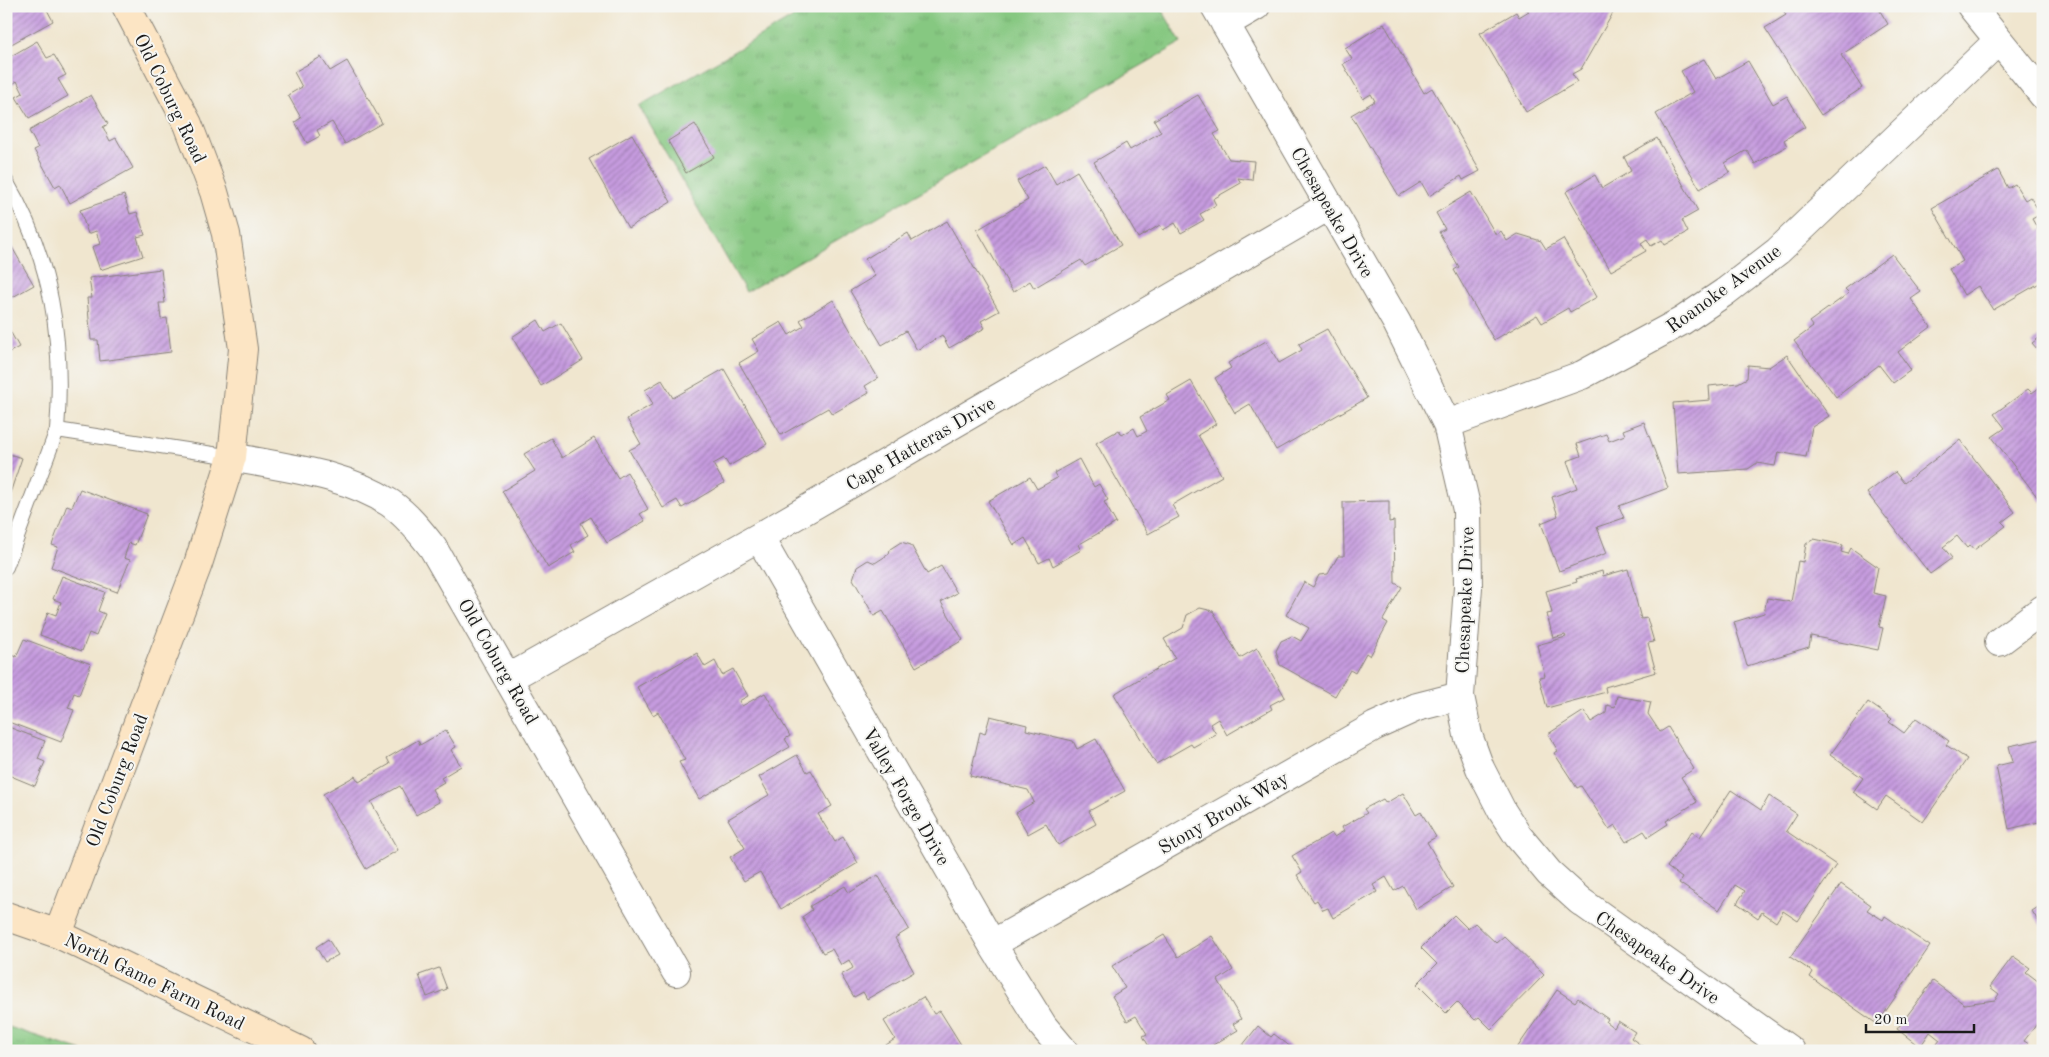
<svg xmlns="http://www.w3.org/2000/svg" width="2049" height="1057" font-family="'Old Standard TT',serif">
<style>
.grass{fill:url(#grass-tufts);stroke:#51724e}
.building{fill:url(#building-hatch)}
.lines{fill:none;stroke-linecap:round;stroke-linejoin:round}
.lane-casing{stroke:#868176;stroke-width:16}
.street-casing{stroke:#868176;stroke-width:30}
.secondary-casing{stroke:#868176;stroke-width:30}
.lane{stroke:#fff;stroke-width:14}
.street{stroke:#fff;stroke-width:28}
.secondary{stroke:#fce5c4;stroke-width:28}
.labels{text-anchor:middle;stroke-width:4;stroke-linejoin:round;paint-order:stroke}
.street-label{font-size:19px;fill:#1c1c1c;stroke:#f6f6f2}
</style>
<defs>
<pattern id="grass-tufts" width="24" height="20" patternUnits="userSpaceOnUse" patternTransform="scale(1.25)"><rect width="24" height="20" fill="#86c881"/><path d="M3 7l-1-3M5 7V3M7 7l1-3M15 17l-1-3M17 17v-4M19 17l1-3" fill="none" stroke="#73ab6f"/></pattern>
<pattern id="building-hatch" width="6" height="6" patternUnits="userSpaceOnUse" patternTransform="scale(1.25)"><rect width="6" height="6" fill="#c69bdf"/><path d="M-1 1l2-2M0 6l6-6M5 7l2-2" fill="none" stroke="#a07eb4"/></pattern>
</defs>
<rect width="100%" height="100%" fill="#f6f6f2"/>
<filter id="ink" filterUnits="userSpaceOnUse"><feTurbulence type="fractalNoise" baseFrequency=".02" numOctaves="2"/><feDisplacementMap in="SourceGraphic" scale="10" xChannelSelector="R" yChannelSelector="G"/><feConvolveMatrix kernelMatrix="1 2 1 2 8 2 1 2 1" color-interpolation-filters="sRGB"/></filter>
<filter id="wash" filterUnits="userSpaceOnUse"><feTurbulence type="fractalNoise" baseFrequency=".0096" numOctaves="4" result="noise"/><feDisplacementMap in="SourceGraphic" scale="20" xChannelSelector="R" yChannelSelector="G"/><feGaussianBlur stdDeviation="1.12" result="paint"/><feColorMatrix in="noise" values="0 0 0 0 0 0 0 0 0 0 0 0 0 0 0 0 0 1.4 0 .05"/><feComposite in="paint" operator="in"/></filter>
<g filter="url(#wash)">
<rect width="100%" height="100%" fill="#f0e6cf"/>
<path class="grass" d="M813,6h347l21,37 -435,249 -107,-186z
M6,1026l76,25h-76z"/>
<g id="blocks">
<path class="building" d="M6,6h39l8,15 -47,26z
M695,6h25v2l-25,1z
M1521,6h96l-36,63 -9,5 5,8 -51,30 -46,-79 36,-21 3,5 10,-6z
M1781,6h96l11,18 -47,31 21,33 -41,27 -56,-87 21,-13z
M1384,24l40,69 8,-5 48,83 -17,9 -2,-4 -32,20 -8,-14 -22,14 -48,-81 24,-14 -4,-7 -8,5 -20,-35 9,-5 -7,-11z
M37,41l10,17 7,-3 12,20 -8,4 10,17 -39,22 -13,-21 7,-4 -6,-12 -7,5 -4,-6v-21z
M321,57l9,14 17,-10 35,62 -37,21 -13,-22 -15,8 3,6 -13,7 -12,-21 6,-4 -13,-23 14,-8 -8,-15z
M1704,59l12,20 32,-18 25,43 14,-8 18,31 -21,13 3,6 -32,18 -8,-14 -22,13 5,9 -30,17 -44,-75 37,-22 -12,-21z
M91,95l17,29 -5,3 7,14 6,-3 17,30 -63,35 -10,-19 -5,3 -21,-37 4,-2 -9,-17z
M1198,95l22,36 -6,3 15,25 25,2 -2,19 -14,-2 3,5 -28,16 3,6 -16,9 4,6 -23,13 -6,-10 -12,7 -3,-5 -22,13 -44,-76 32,-19 4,7 31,-18 -7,-12z
M695,124l19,33 -28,16 -18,-32z
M632,134l39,68 -43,26 -39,-69z
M1657,138l41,73 -16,9 6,12 -23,13 -3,-5 -11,6 -4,-7 -6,4 5,8 -35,20 -45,-79 29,-17 7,13 29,-17 -7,-14z
M1045,165l11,19 21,-13 44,74 -36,21 -4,-6 -47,28 -4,-7 -17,11 -36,-62 51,-30 -11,-19z
M1998,170l10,18 7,-4 10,16 5,-3 11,17 -9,5 7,12 4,-2v52l-50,29 -15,-24 -14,9 -15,-26 14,-8 -31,-53z
M1471,192l25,43 5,-4 6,10 11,-7 23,7 5,8 17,-10 34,58 -27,15 -2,-4 -26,15 -5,-8 -43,25 -40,-70 5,-3 -20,-35 6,-3 -9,-16z
M124,195l6,19 7,-2 8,23 -8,2 6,19 -43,14 -8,-23 8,-3 -4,-13 -8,3 -8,-24z
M947,221l52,90 -18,10 4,7 -36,20 -7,-13 -25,15 -11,-19 -24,14 -32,-54 25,-15 -10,-17 43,-26 4,8z
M6,237l28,48 -23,13 -5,-8z
M1892,254l29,38 -10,7 20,28 -33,25 13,18 -18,13 -14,-18 -43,32 -42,-56 19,-14 -4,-5 40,-29 -4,-4z
M161,269l4,34h-6l2,16 6,-1 4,34 -71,9 -2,-21h-7l-4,-42h5l-3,-20z
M833,300l45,78 -13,8 4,7 -37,21 -4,-6 -47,27 -42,-72 20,-12 -7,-12 29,-17 8,13 15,-9 -4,-6z
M538,320l7,12 16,-9 22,37 -42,26 -29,-49z
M6,324l13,23 -13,7z
M1327,329l40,69 -91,52 -26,-46 -15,9 -20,-35 16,-10 -3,-5 38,-22 13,22 23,-13 -3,-6z
M2043,335v21l-11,-13z
M1787,355l42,61 -17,11 -6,30 -28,-5 -3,14 -18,-3 -9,6 -70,5 -5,-71 37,-3 -1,-14 29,-3 9,-5 1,-13 21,2z
M724,369l43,75 -38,22 -5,-8 -11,6 11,19 -42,25 -5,-8 -14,8 -34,-58 12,-6 -14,-25 26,-15 -8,-14 17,-10 11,18z
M1191,381l25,43 -18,11 24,41 -50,29 7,12 -31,17 -52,-91 23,-13 3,5 12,-7 4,8 9,-5 -7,-14 30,-17 -3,-5z
M2043,385v116l-2,1 -49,-65 13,-9 -11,-14 34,-25 4,4z
M1644,422l24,66 -49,18 5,12 -27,9 10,26 -48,18 -18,-48 17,-7 -6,-19 25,-9 -10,-27 14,-5 -4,-12 29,-10 3,7 16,-6 -2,-5z
M551,438l11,20 32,-20 24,40 9,-6 21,37 -8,5 5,7 -38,22 -16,-26 -10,6 7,12 -17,10 4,7 -27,16 -46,-77 33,-20 -11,-17z
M1960,440l55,72 -13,10 4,4 -32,24 -4,-5 -3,3 -10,-12 -14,11 9,11 -22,16 -63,-81 28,-21 9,11z
M6,453l16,5 -15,44h-1z
M1079,459l15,28 5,-3 9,16 -4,2 12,21 -38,22 3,5 -28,16 -4,-8 -10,5 -14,-25 -11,7 -26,-44 42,-24 7,12 20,-11 -3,-5z
M80,489l67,25 -12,31 -6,-2 -5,15 6,2 -13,32 -66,-25 7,-20 -6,-2 15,-40 5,2z
M1389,501v21l5,-1 1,62 7,4 -19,33 5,3 -18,33 -4,-3 -11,20 -5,-3 -15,26 -55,-31 -4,-14 5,-10 11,-5 9,5 8,-13 -23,-13 18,-33 9,5 6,-12 9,-1 10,-18h6l-1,-54z
M1814,539l29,6 -2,7 7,2 3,-6 27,19 -5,26 13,3 -7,31 4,1 -5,22 -67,-14 -2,11 -62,19 -13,-44 30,-9 3,-15 24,4 7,-41 5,1 3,-18z
M901,542l10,3 16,29 14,-8 16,27 -16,9 22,38 -47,27 -33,-56 -9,5 -21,-37 4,-12 11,-7 7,3 14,-9 1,-5z
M1628,569l13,50 6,-1 7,24 -6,1 8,29 -51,15 1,5 -59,16 -8,-31 6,-1 -8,-31 29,-8 -1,-2 -12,3 -6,-24 5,-1 -6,-22 31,-9 -1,-3 26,-8 1,5z
M62,576l43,16 -7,19 7,3 -9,22 -7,-3 -7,18 -42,-16 8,-23 8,3 5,-13 -8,-3z
M1200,608l13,3 27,47 17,-10 28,49 -15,8 2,4 -45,26 -9,-16 -8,5 6,10 -23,13 -2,-3 -35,20 -42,-70 61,-36 -11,-19 19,-11 4,-13z
M24,639l67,25 -12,31 -5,-2 -6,15 6,2 -13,32 -55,-21v-52l6,-14 4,2z
M697,653l8,14 10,-6 7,14 11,-6 15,27 -9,5 3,5 23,-13 25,43 -5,3 5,8 -91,52 -20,-37 6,-2 -27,-48 -5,3 -16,-28z
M1617,696l34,6 -3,12 12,18 8,-5 26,42 -13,8 16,25 -31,19 2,3 -20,13 -4,-6 -18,11 -11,-17 -6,4 -28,-43 -4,2 -23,-35 4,-2 -10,-17 36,-23 7,11 15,-9 1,-8 8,2z
M1868,702l24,17 -3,3 15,11 12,-15 33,23 -3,4 21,14 -44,63 -37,-26 -9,13 -24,-17 10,-14 -33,-23z
M990,716l37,9 -1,5 47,11 4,8 19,-10 29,52 -36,20 7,13 -38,21 -12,-21 -18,10 -12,-21 18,-11 -6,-12 -58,-14 10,-44 5,2z
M6,726l39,15 -7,18 7,3 -10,24 -29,-12z
M446,730l10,17 -5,3 10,16 -20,12 3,4 -12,7 7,13 -23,13 -16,-29 -29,16 27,48 -32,19 -43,-75 32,-18 4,6 31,-18 -3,-6 31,-18 2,5z
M2043,739v82l-34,8 -13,-63 17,-4 -4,-16z
M797,755l10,17 4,-2 21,36 -14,8 17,28 8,-5 15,26 -77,46 -21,-37 -16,9 -14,-24 15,-9 -17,-29 41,-24 -10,-18z
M1731,790l30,20 8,-14 28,18 -11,17 50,34 -38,56 -15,-10 -7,11 -14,-10 -4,6 -21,-15 8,-12 -10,-6 -16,25 -40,-27 3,-5 -15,-11 25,-36 8,6z
M1403,793l13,22 5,-3 15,25 -9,5 26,45 -37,22 -13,-23 -9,5 -8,-14 -13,8 4,7 -44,26 -5,-10 -5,2 -6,-10 -3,2 -17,-27 5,-3 -10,-16 39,-23 3,4 10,-6 -2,-4 25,-14 -3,-4 19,-10 3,4z
M878,875l31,54 -14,9 19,34 -47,27 -4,-7 -9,5 -13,-22 12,-7 -4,-8 -8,5 -9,-16 -9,4 -21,-36 10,-7 -2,-4 35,-20 4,7z
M1841,884l30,21 -4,5 16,10 2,-4 45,30 -53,78 -67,-47 3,-5 -23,-15z
M2043,904v25l-11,-18z
M1454,915l14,14 7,-6 21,20 8,-7 40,39 -53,54 -12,-12 -4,3 -18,-18 -11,11 -29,-29 20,-20 -16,-16z
M1164,935l14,22 34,-21 21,34 -15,10 23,39 -8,5 5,6 -25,15 1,6h-56l-2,-4 -5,3 -8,-14 4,-2 -11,-18 -9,5 -15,-25 13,-8 -13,-22z
M328,939l10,16 -13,7 -9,-15z
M2013,956l17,12 -4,4 17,13v21l-3,3 3,7 -19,25 5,3 -5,7h-17l-3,-2 -1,2h-71l8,-11 -10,-8 -10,15 -23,-18 36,-48 31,23 31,-4 4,-6 -9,-7z
M439,968l8,21 -20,8 -8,-22z
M1557,990l18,12 3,-4 30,21 -2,3 8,6 4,-7 17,11 -4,6 18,13h-134z
M923,997l11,17 6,-3 25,40h-88l18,-12 -11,-18z
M1258,1026l13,11 3,-3 22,17h-58z"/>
</g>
</g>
<g filter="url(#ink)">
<use href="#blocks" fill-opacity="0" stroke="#868176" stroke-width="1"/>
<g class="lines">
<defs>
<path id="lane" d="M6,181c46,78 58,160 51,249l175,27
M6,567l51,-137"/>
<path id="street" d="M1215,6l182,317 50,101 20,86 1,77 -8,109 8,39 12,33 22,43 16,25 31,37 31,28 211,150
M1971,6l72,89
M1225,24l31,-18
M1447,424l135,-49 100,-54 43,-29 53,-41 220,-210
M232,457c53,11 112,16 158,46 17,12 30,28 43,45l243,424
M759,537l233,407 51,82 21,25
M1999,642l44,-33
M509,678l250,-141 570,-331
M992,944l383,-218 42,-19 43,-11"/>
<path id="secondary" d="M6,916l52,18 243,117
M58,934l140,-370 34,-107 11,-108 -17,-115 -12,-42 -26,-68 -62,-118"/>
</defs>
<use href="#lane" class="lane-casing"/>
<use href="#street" class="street-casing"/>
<use href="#secondary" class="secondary-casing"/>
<use href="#lane" class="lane"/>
<use href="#street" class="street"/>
<use href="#secondary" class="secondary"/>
</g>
</g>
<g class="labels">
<g class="street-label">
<text transform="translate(171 98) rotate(64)" y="7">Old Coburg Road</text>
<text transform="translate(1333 212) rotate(60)" y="7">Chesapeake Drive</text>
<text transform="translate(1723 288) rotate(-36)" y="7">Roanoke Avenue</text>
<text transform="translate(920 443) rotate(-30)" y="7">Cape Hatteras Drive</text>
<text transform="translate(1464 600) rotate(-88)" y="7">Chesapeake Drive</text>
<text transform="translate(499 661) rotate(60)" y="7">Old Coburg Road</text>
<text transform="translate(116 780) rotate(-69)" y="7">Old Coburg Road</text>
<text transform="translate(907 796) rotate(60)" y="7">Valley Forge Drive</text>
<text transform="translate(1223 812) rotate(-30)" y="7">Stony Brook Way</text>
<text transform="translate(1658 957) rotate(35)" y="7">Chesapeake Drive</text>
<text transform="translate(155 981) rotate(26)" y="7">North Game Farm Road</text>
</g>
</g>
<rect width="2049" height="1057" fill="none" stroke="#f6f6f2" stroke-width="25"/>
<path d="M1866 1024v8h108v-8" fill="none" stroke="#1c1c1c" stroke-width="2.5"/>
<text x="1874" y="1024" font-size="15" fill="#1c1c1c" stroke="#f6f6f2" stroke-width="4" paint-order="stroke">20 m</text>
</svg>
